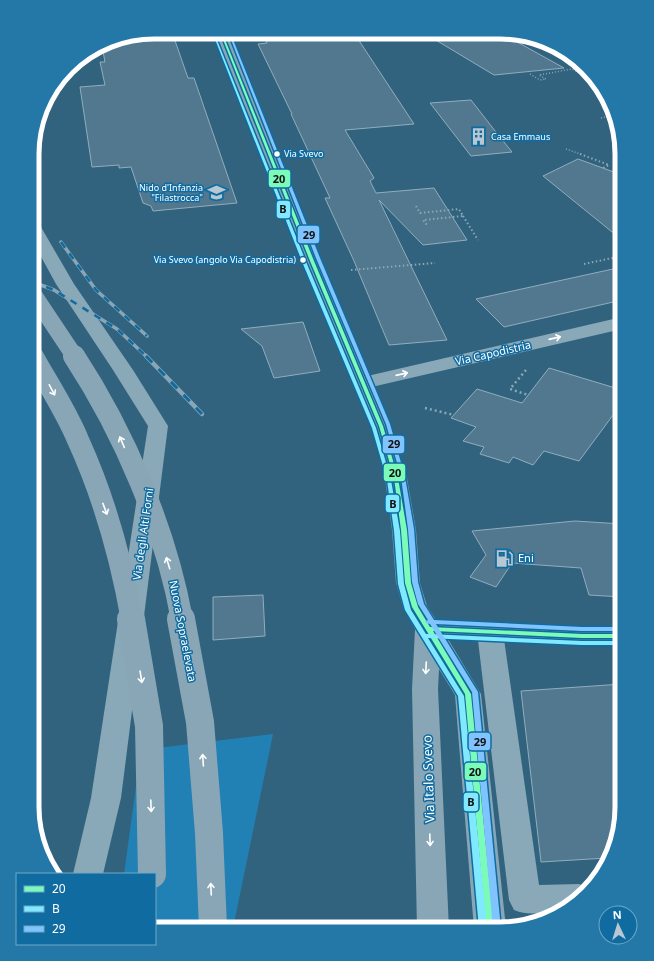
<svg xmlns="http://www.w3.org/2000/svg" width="654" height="961" font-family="'Noto Sans',sans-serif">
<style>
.green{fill:#2181b5}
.building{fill:#51788e;stroke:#91adbd}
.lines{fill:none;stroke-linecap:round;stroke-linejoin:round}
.path-far2{stroke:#89a8b8;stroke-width:1.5;stroke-dasharray:1 2;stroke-linecap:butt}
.path-far1{stroke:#89a8b8;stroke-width:2;stroke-dasharray:1.5 2.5;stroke-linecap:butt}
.path{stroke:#89a8b8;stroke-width:2.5;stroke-dasharray:2 3;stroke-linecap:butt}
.minor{fill:#89a8b8;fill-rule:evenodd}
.primary{fill:#88a6b6;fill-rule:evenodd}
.rail-far1-casing{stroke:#89a6b6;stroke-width:3.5}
.rail-casing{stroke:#89a6b6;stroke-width:4.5}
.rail-far1{stroke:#106ca0;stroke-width:2.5;stroke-dasharray:7;stroke-linecap:butt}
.rail{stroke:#106ca0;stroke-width:3;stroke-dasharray:9;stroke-linecap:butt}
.trunk-bridge-far2{stroke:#88a6b6;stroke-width:17}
.trunk-bridge-far1{stroke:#88a6b6;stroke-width:22}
.trunk-bridge{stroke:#88a6b6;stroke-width:28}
.bus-1-casing{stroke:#106ca0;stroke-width:3}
.bus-2-casing{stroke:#106ca0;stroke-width:3}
.bus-3-casing{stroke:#106ca0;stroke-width:3}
.bus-1{fill:#7afbb9;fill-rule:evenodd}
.bus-2{fill:#80e8ff;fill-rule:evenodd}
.bus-3{fill:#80c4ff;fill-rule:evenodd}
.oneway{stroke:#fff}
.bus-dot{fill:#fff;stroke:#106ca0;stroke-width:1.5}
.labels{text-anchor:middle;stroke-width:3;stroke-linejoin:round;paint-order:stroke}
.far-poi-label{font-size:9px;fill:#fff;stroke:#106ca0;text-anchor:start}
.far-bus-label{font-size:9px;fill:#fff;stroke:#106ca0;text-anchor:start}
.street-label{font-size:11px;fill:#fff;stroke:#106ca0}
.poi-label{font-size:11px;fill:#fff;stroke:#106ca0;text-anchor:start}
.near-street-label{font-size:13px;fill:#fff;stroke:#106ca0}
.rim{fill:none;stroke:#fff;stroke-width:5}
.line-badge{stroke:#106ca0;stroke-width:1.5}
.pale-badge-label{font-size:11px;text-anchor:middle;font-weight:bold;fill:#111}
</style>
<rect width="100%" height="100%" fill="#31637f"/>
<path class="green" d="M273,734l-40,194h-78v-54h-31l17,-124z"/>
<path class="building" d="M154,32h18l16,46h6l43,125 -84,8 -2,-5 -8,-3 -12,-36 -12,1v-3l-27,2 -12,-80 25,-2 -5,-23h5l-3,-16 13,-7z
M262,32h40l4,8 50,-4 58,88 -69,6 29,48 -4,3 6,12 58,-5 33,52 -44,5 -44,-45 68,140 -58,5 -35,-84 -29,-63h5l-39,-84h1l-34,-70 9,-1z
M424,33h77l63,35 -70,7z
M471,100l21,27 20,25 -41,4 -41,-53z
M578,159l44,16v65l-79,-64z
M622,267v33l-118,27 -28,-28z
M303,322l17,49 -46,7 -12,-32 -21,-17z
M549,368l73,22v13l-43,58 -35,-10 -11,14 -20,-8 -4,6 -29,-9 4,-7 -21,-6 13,-14 -25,-9 26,-29 45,14z
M575,521l47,3v73l-33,-2 -8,-27 -69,-5 -16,24 -26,-10 16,-22 -14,-24z
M263,595l2,41 -52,4v-43z
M622,684v131l-15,43 -66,4 -20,-171z"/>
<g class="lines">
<path class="path-far2" d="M530,74l10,6 6,-1 -7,-4 33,-6 19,10
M601,118l7,-2 7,5
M566,149l17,6"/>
<path class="path-far1" d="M580,154l29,11 -6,3
M416,206l4,7 39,-4 4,7 -40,4 4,5
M463,216l15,24
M612,258l10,9
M584,264l38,-8
M351,270l84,-7"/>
<path class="path" d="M526,370l-16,19 18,6
M425,408l29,7"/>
<path class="minor" d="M33,222l6,2 2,3 33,57 59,86 35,56 -47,372 -18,76h-30l18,-76 57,-372 -35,-56 -57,-86 -23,-42z
M622,317v12l-259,60 -7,-2 -3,-4 3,-4 7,-2z
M490,623l9,2 4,7 36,253 40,-1 10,4c-17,18 -21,24 -47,25 -11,1 -18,1 -28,-3l-5,-10 -32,-268 4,-7z"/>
<path class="primary" d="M215,32h12l94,229 70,165 16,52 9,52 4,53 7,23 9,14 146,7h40v18h-40l-134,-6 33,55 25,234 -32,1 -19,-234 -16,-26 -1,20 11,240h-32l-5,-240 3,-60 -12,-22 -7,-24 -4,-53 -7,-52 -14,-52 -68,-165z"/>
<defs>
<path id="rail-far1" d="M61,242l35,48 51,46
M33,282l21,8 63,39 30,28"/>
<path id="rail" d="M146,356l56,58"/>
</defs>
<use href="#rail-far1" class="rail-far1-casing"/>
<use href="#rail" class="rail-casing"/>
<use href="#rail-far1" class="rail-far1"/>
<use href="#rail" class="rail"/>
<path class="trunk-bridge-far2" d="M33,294l42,63"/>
<path class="trunk-bridge-far1" d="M74,356c50,76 92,174 108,264
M33,357c15,27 33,54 45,83 26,57 43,118 54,180"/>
<path class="trunk-bridge" d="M131,619l18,107 3,148
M181,619l19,103 9,111 4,95"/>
<defs>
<path id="bus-1" d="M220,32h2l92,229 69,165 15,52 9,52 4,53 7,24 12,20 152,7h40v4h-40l-149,-7 38,63 23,235h-8l-21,-235 -53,-87 -7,-24 -4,-53 -7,-52 -15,-52 -69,-165z"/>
<path id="bus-2" d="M213,34l2,1 92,229 69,164 15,52 9,51 4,53 7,26 15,24h2l154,7h40v4h-40l-154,-7 36,58 23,233h-8l-21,-233 -53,-86 -7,-26 -4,-53 -7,-51 -15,-52 -69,-164z"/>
<path id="bus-3" d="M228,32h2l90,226 70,166 15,53 9,52 4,53 6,22 10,16 148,7h40v4h-40l-146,-7 42,68 23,237h-8l-21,-237 -42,-68 -4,-1 -1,-1 1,-1 2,-1 -10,-16 -6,-22 -4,-53 -7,-52 -15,-53 -70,-166z"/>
</defs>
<use href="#bus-1" class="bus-1-casing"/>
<use href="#bus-2" class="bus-2-casing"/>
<use href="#bus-3" class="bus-3-casing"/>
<use href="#bus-1" class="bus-1"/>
<use href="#bus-2" class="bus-2"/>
<use href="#bus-3" class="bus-3"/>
</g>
<defs><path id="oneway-shaft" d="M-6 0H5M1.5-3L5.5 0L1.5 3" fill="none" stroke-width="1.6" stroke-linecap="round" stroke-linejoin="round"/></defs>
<g class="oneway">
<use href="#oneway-shaft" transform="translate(555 338) rotate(-13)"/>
<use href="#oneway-shaft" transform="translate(402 374) rotate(-13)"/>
<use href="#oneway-shaft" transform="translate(52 390) rotate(62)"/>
<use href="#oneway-shaft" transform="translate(122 442) rotate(-113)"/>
<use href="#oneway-shaft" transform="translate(105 509) rotate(69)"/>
<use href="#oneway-shaft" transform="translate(168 563) rotate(-107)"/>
<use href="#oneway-shaft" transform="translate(426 668) rotate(93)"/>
<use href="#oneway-shaft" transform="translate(141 677) rotate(81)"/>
<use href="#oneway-shaft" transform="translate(203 760) rotate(-94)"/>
<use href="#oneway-shaft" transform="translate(151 806) rotate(88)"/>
<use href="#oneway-shaft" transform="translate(430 840) rotate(88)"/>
<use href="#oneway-shaft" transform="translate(211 889) rotate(-93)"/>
</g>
<defs>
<symbol id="building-bare" viewBox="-9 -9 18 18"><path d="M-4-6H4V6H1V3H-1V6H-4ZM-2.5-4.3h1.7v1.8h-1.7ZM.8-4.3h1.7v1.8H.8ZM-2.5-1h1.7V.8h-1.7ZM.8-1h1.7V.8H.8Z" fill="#b7c8d2" stroke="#106ca0" stroke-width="2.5" paint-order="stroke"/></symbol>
<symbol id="school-bare" viewBox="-9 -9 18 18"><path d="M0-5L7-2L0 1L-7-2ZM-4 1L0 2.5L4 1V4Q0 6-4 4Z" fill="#b7c8d2" stroke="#106ca0" stroke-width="2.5" paint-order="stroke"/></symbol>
<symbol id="fuel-bare" viewBox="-9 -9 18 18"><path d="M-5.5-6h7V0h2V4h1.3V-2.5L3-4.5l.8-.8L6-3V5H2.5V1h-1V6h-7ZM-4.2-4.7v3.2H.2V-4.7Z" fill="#b7c8d2" stroke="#106ca0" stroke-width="2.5" paint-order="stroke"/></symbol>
</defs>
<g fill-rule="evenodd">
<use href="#building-bare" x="466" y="124" width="25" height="25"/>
<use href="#school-bare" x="204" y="180" width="25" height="25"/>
<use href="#fuel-bare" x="492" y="546" width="25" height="25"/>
</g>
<g class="bus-dot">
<circle cx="277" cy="154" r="3.5"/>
<circle cx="303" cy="260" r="3.5"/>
</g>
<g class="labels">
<g class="far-poi-label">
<text x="491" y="140">Casa Emmaus</text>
<text x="203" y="191" text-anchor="end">Nido d'Infanzia<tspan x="203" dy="10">"Filastrocca"</tspan></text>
</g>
<g class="far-bus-label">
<text x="284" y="157">Via Svevo</text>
<text x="296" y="263" text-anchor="end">Via Svevo (angolo Via Capodistria)</text>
</g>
<g class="street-label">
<text transform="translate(493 353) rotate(-13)" y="4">Via Capodistria</text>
<text transform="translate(143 534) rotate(-82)" y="4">Via degli Alti Forni</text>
<text transform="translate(183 631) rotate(79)" y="4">Nuova Sopraelevata</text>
</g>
<g class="poi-label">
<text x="518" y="562">Eni</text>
</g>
<g class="near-street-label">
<text transform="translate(428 779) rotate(-92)" y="5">Via Italo Svevo</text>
</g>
</g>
<path d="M0 0H654V961H0ZM154 39H500A115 115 0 0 1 615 154V807A115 115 0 0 1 500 922H154A115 115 0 0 1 39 807V154A115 115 0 0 1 154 39Z" fill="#2378a8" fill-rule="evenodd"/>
<path class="rim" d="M154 39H500A115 115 0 0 1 615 154V807A115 115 0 0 1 500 922H154A115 115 0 0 1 39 807V154A115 115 0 0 1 154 39Z"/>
<g class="line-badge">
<rect x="268" y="169" width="23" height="19" rx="4" fill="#7afbb9"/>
<rect x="276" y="200" width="15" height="19" rx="4" fill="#80e8ff"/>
<rect x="297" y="225" width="23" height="19" rx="4" fill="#80c4ff"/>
<rect x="382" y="435" width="23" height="19" rx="4" fill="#80c4ff"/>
<rect x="383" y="463" width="23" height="19" rx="4" fill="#7afbb9"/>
<rect x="385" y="494" width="15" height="19" rx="4" fill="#80e8ff"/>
<rect x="468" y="732" width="23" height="19" rx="4" fill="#80c4ff"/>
<rect x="464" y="762" width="23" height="19" rx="4" fill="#7afbb9"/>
<rect x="463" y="792" width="16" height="20" rx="4" fill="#80e8ff"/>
</g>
<g class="pale-badge-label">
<text x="279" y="183">20</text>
<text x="283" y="213">B</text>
<text x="309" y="239">29</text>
<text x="394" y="448">29</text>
<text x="395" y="477">20</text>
<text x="393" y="508">B</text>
<text x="480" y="746">29</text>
<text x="475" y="776">20</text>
<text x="471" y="806">B</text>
</g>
<rect x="16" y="873" width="140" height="72" fill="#106ca0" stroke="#70a7c6"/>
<rect x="24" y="886" width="20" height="6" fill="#7afbb9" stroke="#70a7c6"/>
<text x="52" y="893" font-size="12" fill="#ffffff">20</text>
<rect x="24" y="906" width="20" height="6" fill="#80e8ff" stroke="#70a7c6"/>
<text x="52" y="913" font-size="12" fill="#ffffff">B</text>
<rect x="24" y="926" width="20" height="6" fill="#80c4ff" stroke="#70a7c6"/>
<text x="52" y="933" font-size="12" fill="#ffffff">29</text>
<g transform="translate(618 925) rotate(356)"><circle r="19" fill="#106ca0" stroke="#70a7c6"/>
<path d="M0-3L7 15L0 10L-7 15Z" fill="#b7c8d2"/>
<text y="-6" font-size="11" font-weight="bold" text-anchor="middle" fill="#ffffff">N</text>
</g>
</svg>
